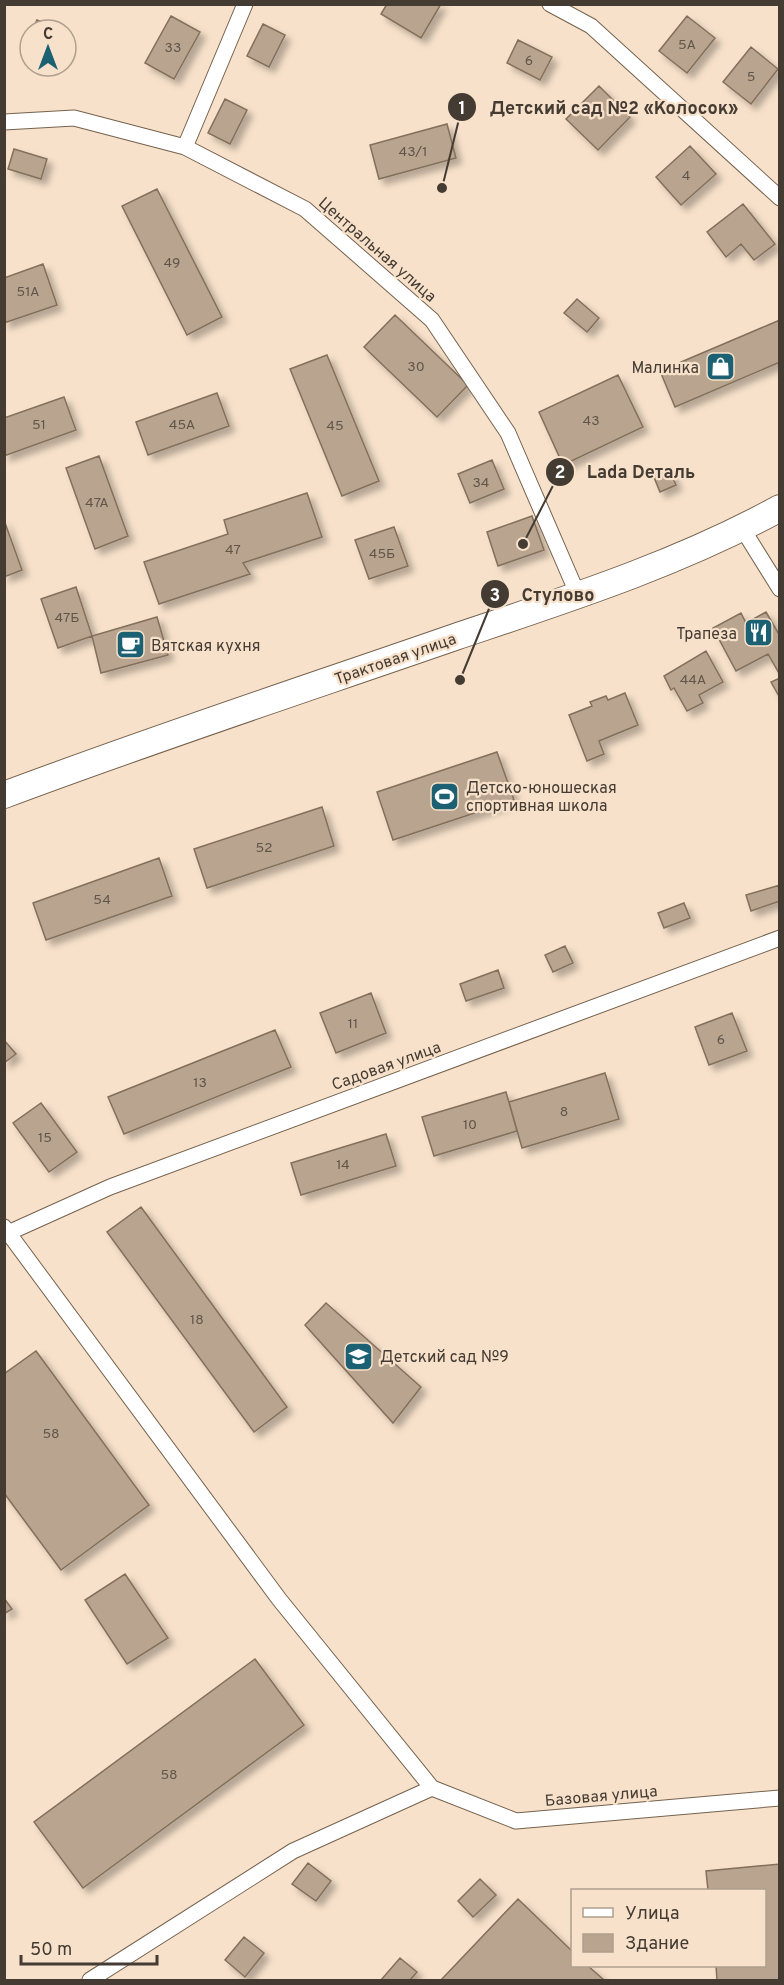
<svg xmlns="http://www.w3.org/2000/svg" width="784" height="1985" font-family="Overpass,sans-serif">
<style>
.building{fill:#b9a48f;stroke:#83705b;stroke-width:1.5;filter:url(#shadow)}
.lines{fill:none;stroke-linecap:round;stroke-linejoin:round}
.minor-casing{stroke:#75624e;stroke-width:17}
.trunk-casing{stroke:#75624e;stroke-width:28}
.minor{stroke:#fff;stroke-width:15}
.trunk{stroke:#fff;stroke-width:26}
.labels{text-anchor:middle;stroke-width:4.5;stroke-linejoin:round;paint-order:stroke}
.number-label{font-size:14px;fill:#615549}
.street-label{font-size:16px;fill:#443b32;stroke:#f7e1ca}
.poi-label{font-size:16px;fill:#443b32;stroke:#f7e1ca;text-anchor:start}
.leader{fill:none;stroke:#443b32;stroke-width:2}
.callout-dot{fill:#443b32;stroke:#f7e1ca;stroke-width:2}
.mark-label{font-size:18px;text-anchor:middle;font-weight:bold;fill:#fff}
.callout-label{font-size:18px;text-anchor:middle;font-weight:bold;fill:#443b32;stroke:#f7e1ca;stroke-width:4.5;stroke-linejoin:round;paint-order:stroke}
</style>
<defs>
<filter id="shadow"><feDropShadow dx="5.5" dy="5.5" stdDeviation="3" flood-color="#0004"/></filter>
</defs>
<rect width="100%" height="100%" fill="#f7e1ca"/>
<path class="building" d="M387,4h54l-20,34 -40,-24z
M171,16l29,16 -26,47 -29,-16z
M687,16l28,22 -28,35 -28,-22z
M37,20l21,10h-26z
M263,24l22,11 -16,32 -22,-11z
M518,40l34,17 -12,23 -33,-17z
M751,47l27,22 -27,35 -28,-22z
M599,86l31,31 -32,33 -32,-31z
M225,99l22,11 -17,34 -22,-11z
M447,124l9,34 -77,21 -9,-34z
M690,146l26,28 -35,31 -25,-28z
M14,149l33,10 -6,20 -33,-10z
M157,189l65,128 -35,18 -65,-129z
M743,204l32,40 -21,16 -13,-16 -15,13 -19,-25z
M43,264l14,41 -53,18v-45z
M577,299l22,19 -12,14 -23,-19z
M395,315l73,70 -31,32 -73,-70z
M780,320v42l-105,45 -15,-36z
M327,355l52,126 -37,15 -52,-127z
M618,375l25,52 -80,38 -24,-53z
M217,393l12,33 -81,29 -12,-33z
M64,397l12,33 -72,26v-38z
M99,456l29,80 -33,13 -29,-81z
M492,460l12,29 -34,14 -12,-29z
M669,468l7,17 -16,7 -7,-17z
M307,493l15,44 -79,26 7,11 -91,30 -15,-42 84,-28 -4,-14z
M532,516l12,34 -46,16 -11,-34z
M4,520l18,50 -18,7z
M394,527l14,39 -39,13 -14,-39z
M76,587l16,49 -34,12 -17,-49z
M766,612l14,24v39l-12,-21 -32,17 -23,-43 28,-15 5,10z
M157,617l11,38 -67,18 -9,-37z
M706,651l17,31 -24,13 4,8 -16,8 -13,-23 -3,2 -7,-14z
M780,678v20l-9,-16z
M625,693l13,32 -39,16 5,13 -17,7 -18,-46 23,-9 -2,-4 16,-6 2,4z
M497,752l17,48 -121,40 -16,-48z
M322,807l12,39 -127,42 -13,-39z
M159,858l13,38 -126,44 -13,-37z
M780,885v16l-29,10 -5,-16z
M684,903l6,15 -26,10 -6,-15z
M565,946l8,17 -20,9 -8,-17z
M498,970l6,18 -38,13 -6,-17z
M371,993l15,40 -50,20 -16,-40z
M732,1013l15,38 -38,14 -14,-38z
M275,1030l16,37 -167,67 -16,-37z
M4,1040l12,14 -12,9z
M605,1073l14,46 -97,29 -13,-46z
M506,1092l11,39 -83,25 -12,-39z
M41,1103l36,49 -28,20 -36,-49z
M386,1134l10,32 -95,29 -10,-32z
M141,1207l146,200 -33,25 -147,-200z
M326,1303l95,84 -28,36 -88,-98z
M36,1351l113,154 -88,65 -57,-77v-119z
M125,1574l43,64 -41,26 -42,-64z
M4,1598l8,11 -8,5z
M255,1659l49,66 -221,163 -49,-66z
M308,1863l23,18 -15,20 -24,-17z
M780,1864v116h-63l-1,-14h48v-76h-56l-2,-19z
M480,1879l16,16 -23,22 -15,-16z
M518,1899l54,52v15h16l16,14h-163z
M244,1937l20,16 -19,24 -20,-17z
M400,1958l17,14 -7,8h-29z"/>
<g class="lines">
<defs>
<path id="minor" d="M550,4l41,22 189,172
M4,122l70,-4 111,29 120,62 127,111 76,113 70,162
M185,147l60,-143
M742,528l38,61
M4,1227l275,372 153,189 84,33 264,-23
M8,1233l102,-46 670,-249
M90,1980l203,-129 139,-63"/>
<path id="trunk" d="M4,795c149,-56 301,-106 451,-158 110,-37 223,-73 325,-129"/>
</defs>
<use href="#minor" class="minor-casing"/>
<use href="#trunk" class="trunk-casing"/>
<use href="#minor" class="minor"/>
<use href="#trunk" class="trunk"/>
</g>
<defs>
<symbol id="shop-square" viewBox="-11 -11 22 22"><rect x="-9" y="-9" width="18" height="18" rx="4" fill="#1c6173" stroke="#f7e1ca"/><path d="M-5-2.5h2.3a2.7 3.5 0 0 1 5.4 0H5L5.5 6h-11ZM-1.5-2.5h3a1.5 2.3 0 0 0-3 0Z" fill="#fff"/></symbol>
<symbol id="restaurant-square" viewBox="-11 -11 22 22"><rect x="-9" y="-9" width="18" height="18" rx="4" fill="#1c6173" stroke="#f7e1ca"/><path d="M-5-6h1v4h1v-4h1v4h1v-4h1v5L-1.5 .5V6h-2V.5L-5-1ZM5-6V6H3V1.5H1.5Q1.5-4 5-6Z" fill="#fff"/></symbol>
<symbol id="cafe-square" viewBox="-11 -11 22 22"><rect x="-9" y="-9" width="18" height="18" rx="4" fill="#1c6173" stroke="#f7e1ca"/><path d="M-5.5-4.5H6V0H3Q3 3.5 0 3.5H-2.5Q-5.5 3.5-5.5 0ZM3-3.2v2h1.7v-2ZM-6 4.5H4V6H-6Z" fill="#fff"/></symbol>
<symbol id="stadium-square" viewBox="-11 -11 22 22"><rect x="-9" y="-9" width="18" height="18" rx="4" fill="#1c6173" stroke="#f7e1ca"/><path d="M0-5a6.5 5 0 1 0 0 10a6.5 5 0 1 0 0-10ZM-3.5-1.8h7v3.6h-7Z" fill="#fff"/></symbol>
<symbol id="school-square" viewBox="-11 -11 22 22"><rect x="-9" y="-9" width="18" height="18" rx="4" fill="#1c6173" stroke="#f7e1ca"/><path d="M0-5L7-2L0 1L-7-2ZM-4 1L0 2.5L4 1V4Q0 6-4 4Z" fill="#fff"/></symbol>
</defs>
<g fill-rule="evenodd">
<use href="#shop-square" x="704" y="350" width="33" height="33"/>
<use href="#restaurant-square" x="742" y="616" width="33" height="33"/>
<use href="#cafe-square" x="114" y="628" width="33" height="33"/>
<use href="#stadium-square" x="428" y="780" width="33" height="33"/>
<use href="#school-square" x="342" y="1340" width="33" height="33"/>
</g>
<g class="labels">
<g class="number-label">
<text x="687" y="49">5А</text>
<text x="173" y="52">33</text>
<text x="529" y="65">6</text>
<text x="751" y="81">5</text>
<text x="413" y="156">43/1</text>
<text x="686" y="180">4</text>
<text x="172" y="267">49</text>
<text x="28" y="296">51А</text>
<text x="416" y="371">30</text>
<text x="591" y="425">43</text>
<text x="39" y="429">51</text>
<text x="182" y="429">45А</text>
<text x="335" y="430">45</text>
<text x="481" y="487">34</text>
<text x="97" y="507">47А</text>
<text x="233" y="554">47</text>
<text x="382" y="558">45Б</text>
<text x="67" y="622">47Б</text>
<text x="693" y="684">44А</text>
<text x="264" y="852">52</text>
<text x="102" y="904">54</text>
<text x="353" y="1028">11</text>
<text x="721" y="1044">6</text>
<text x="200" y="1087">13</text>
<text x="564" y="1116">8</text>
<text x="470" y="1129">10</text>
<text x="45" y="1142">15</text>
<text x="343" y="1169">14</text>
<text x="197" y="1324">18</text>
<text x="51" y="1438">58</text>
<text x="169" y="1779">58</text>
</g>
<g class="street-label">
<text transform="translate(378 249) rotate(41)" y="6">Центральная улица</text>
<text transform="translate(395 658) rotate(-19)" y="6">Трактовая улица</text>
<text transform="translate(386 1065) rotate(-20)" y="6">Садовая улица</text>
<text transform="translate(601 1795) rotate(-5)" y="6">Базовая улица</text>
</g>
<g class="poi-label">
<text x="699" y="373" text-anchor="end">Малинка</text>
<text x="737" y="639" text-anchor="end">Трапеза</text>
<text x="151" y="651">Вятская кухня</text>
<text x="466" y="793">Детско-юношеская<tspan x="466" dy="18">спортивная школа</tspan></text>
<text x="380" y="1362">Детский сад №9</text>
</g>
</g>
<path class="leader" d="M442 188L462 107M523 544L560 472M460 680L495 594"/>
<g class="callout-dot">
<circle cx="442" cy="188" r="6"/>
<circle cx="523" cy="544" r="6"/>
<circle cx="460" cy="680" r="6"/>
<circle cx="462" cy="107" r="15"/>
<circle cx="560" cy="472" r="15"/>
<circle cx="495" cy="594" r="15"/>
</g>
<g class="mark-label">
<text x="462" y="114">1</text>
<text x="560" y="478">2</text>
<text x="495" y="601">3</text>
</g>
<g class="callout-label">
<text x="614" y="114">Детский сад №2 «Колосок»</text>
<text x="641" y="478">Lada Dеталь</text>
<text x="558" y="601">Стулово</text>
</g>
<rect width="784" height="1985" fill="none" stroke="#443b32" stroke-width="12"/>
<rect x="571" y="1889" width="195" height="78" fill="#f7e1ca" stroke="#af9f8d" stroke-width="1.5"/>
<rect x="583" y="1908" width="30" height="9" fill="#ffffff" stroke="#af9f8d" stroke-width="1.5"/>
<text x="625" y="1919" font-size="18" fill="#443b32">Улица</text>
<rect x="583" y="1934" width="30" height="18" fill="#b9a48f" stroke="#af9f8d" stroke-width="1.5"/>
<text x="625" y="1949" font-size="18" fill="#443b32">Здание</text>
<g transform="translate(48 48)"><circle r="28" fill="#f7e1ca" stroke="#af9f8d" stroke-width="1.5"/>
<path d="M0-4.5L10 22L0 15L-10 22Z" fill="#1c6173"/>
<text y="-9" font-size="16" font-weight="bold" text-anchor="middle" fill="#443b32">С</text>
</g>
<path d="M21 1955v9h136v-9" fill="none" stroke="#443b32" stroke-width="3"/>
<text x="30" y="1955" font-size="18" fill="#443b32" stroke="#f7e1ca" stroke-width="4.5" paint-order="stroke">50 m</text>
</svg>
